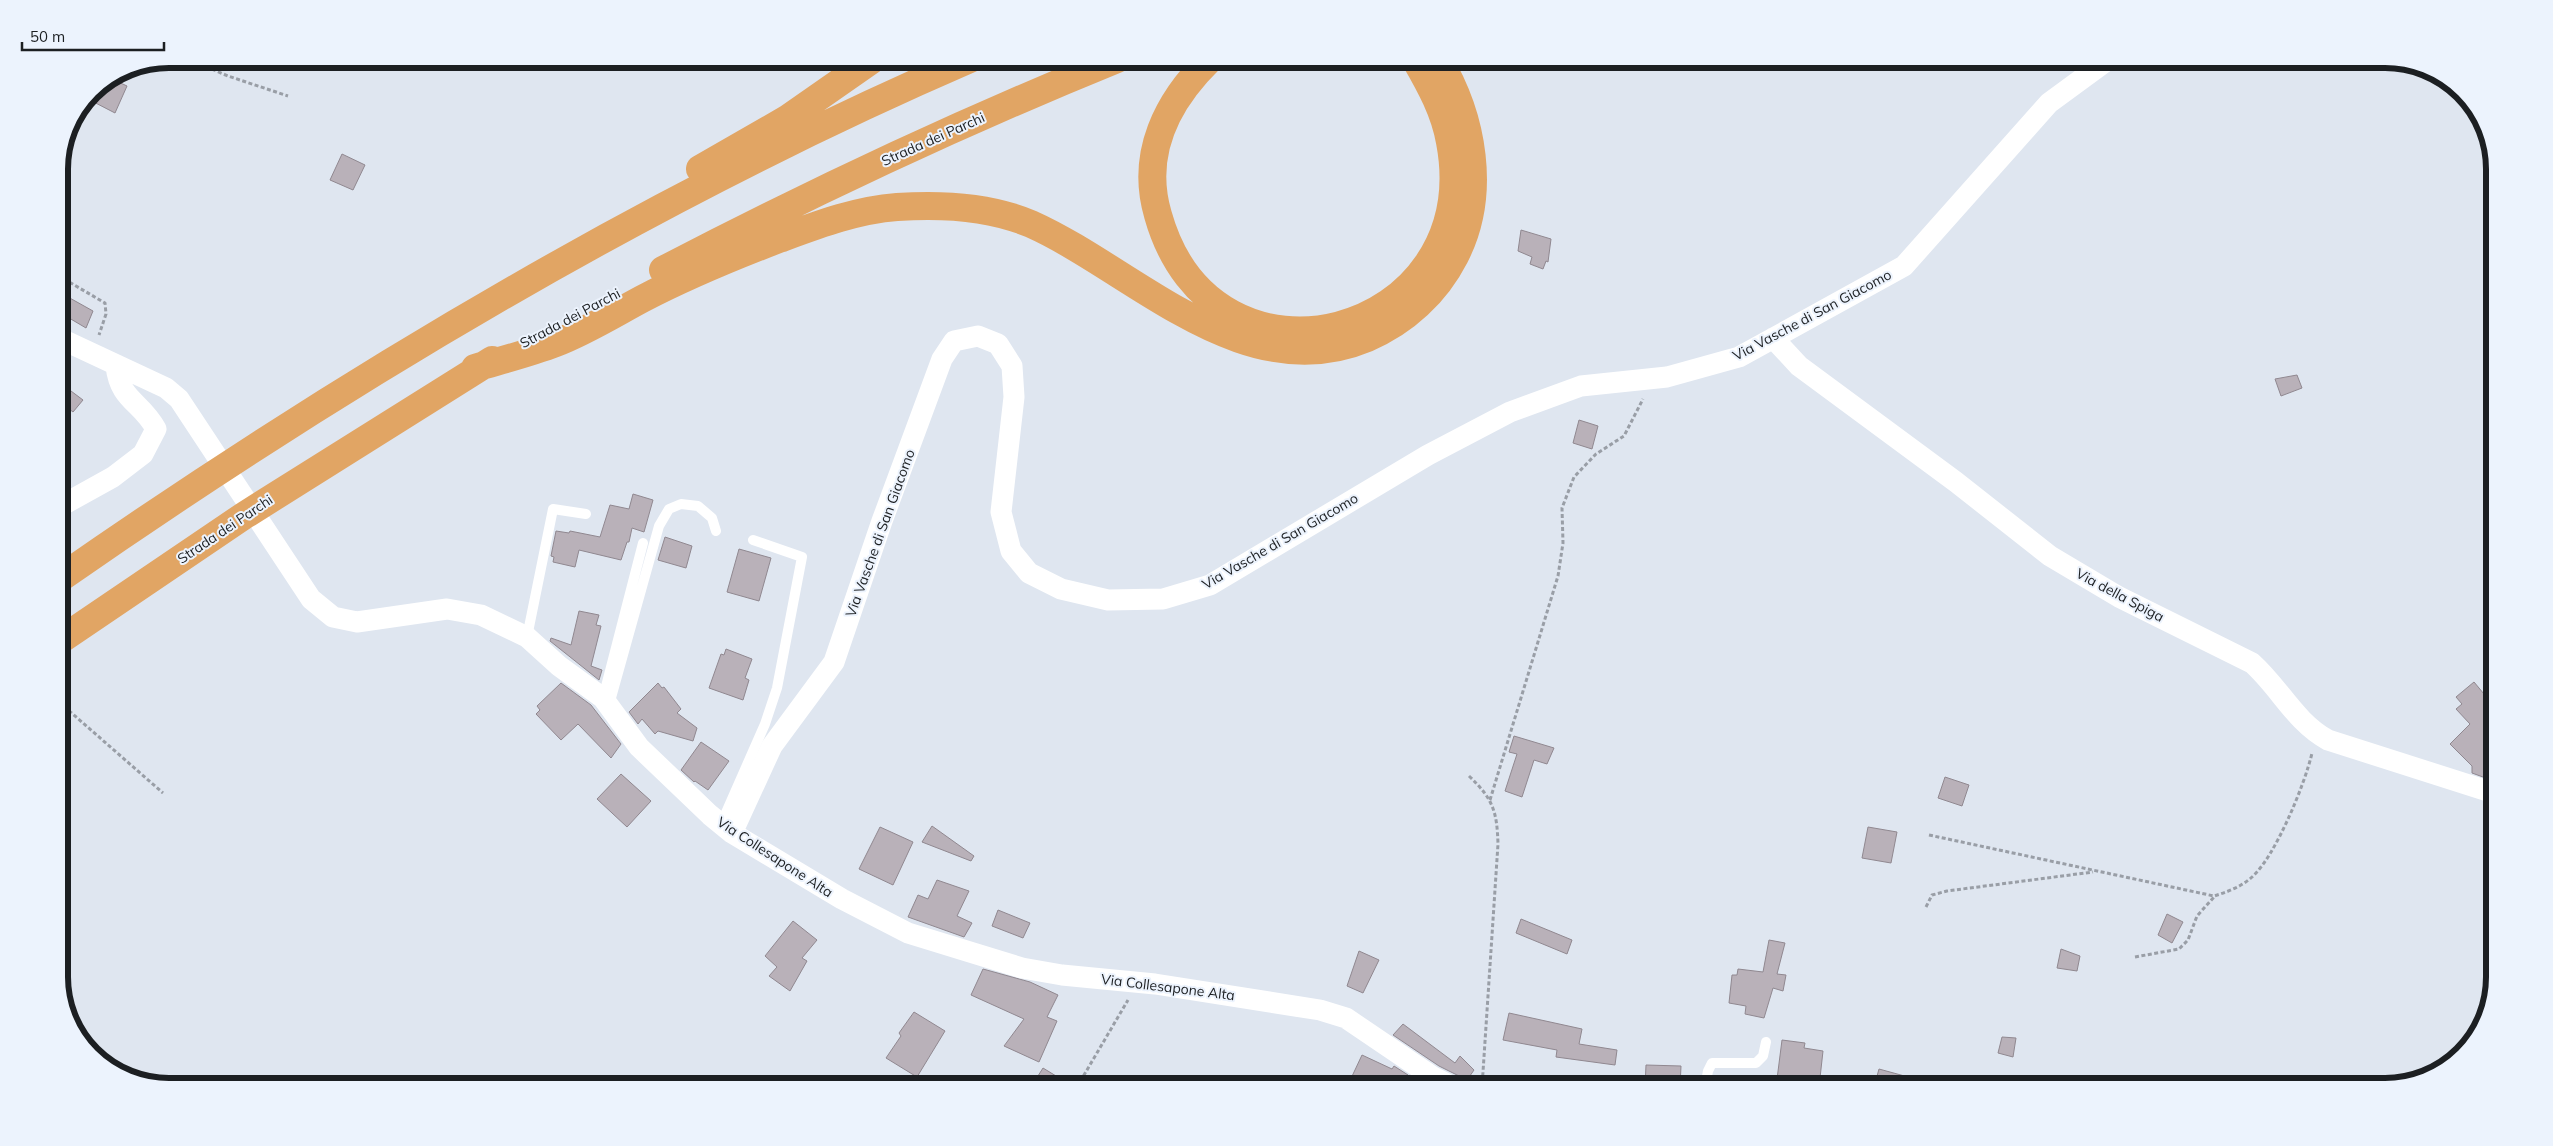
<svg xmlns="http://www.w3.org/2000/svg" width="2553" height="1146" font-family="Mulish,sans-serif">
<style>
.building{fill:#b9b1b9;stroke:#908890}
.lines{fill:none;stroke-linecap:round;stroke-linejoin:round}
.path{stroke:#999ea6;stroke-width:3;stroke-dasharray:4 2.5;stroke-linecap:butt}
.service{stroke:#fff;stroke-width:10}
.minor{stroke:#fff;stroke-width:21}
.motorway{stroke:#e1a564;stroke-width:28}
.labels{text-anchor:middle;stroke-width:4;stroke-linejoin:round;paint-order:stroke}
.street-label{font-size:14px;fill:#1c1f22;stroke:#ecf3fd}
.rim{fill:none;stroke:#1c1f22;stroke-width:6}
</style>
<rect width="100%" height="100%" fill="#dfe6f0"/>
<path class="building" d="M110,78l17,8 -12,27 -29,-15 5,-7z
M342,154l23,11 -12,25 -23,-10z
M1521,230l30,9 -3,23 -2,-1 -3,8 -13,-5 2,-7 -14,-6z
M59,292l34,19 -7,17 -27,-16z
M2297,375l5,13 -21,8 -6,-17z
M59,382l24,18 -10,12 -14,-11z
M1579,420l19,6 -6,23 -19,-6z
M633,494l20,6 -9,32 -12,-4 -3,14h-2l-6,18 -42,-10 -4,17 -22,-5 1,-5 -3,-1 5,-25 13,2 1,-2 30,6 10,-32 19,4z
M665,537l27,9 -6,22 -28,-8z
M739,549l32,9 -12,43 -32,-9z
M579,611l20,4 -3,10 5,1 -10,40 11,4 -3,10 -49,-39 1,-3 20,7z
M726,649l26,10 -7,19 4,2 -6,20 -34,-12 12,-34 3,1z
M2474,682l20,24v59l-11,12 -11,-4v-7l-22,-22 20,-20 -14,-15 6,-5 -6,-7z
M561,683l30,22 30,39 -10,14 -33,-34 -17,16 -25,-26 4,-4 -3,-4z
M658,683l4,5 2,-1 17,22 -4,4 20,15 -4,13 -35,-10 -3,3 -13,-15 -4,5 -9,-12z
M1514,736l40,12 -7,16 -13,-4 -12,37 -17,-6 12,-37 -8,-2z
M701,742l28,19 -21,29 -13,-9 -1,1 -13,-12z
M621,774l30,27 -24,26 -30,-28z
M1945,777l24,8 -7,21 -24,-8z
M932,826l42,30 -3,5 -49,-19z
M880,827l33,15 -20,43 -34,-16z
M1868,827l29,5 -6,31 -29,-5z
M937,880l32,11 -12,25 15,7 -8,14 -56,-20 10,-22 10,4z
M998,910l32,13 -7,15 -31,-12z
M2167,914l16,8 -11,21 -14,-8z
M1521,919l51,21 -5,14 -51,-21z
M793,921l24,19 -15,18 5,3 -17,30 -21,-15 8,-9 -12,-11z
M1769,940l16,3 -8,31 9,1 -3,16 -10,-3 -9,30 -19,-4 1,-8 -17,-3 3,-28h5l1,-6 25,3z
M2061,949l19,7 -3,15 -20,-3z
M1359,951l20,9 -16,33 -16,-7z
M983,969l47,13 28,13 -11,22 10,4 -18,41 -35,-16 20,-27 -53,-24z
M914,1012l31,19 -28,46 -31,-19 15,-22 -2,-3z
M1509,1013l73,16 -3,15 38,6 -2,15 -59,-8 1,-7 -54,-10z
M1403,1024l52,39 5,-7 14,14 -9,13 -6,-7 -20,-10 -46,-31z
M2002,1037l14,1 -3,19 -15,-4z
M1782,1040l23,3 -1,5 19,3 -4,36h-43z
M1362,1055l30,14 2,-3 14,9 -5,12h-56z
M1646,1065l35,1 -1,21h-35z
M1043,1068l31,19h-43z
M1879,1069l51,14v4h-56z"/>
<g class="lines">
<path class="path" d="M188,59l40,17 60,20
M64,279l41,24 1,11 -7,21
M59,702l104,91
M1469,776c24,23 28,35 29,68l-16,243
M1490,800l68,-224 5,-33 -1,-35 12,-31 22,-23 28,-18 19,-37
M1929,835l285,61c13,-4 27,-9 38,-19 23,-20 53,-93 60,-124
M1926,907l6,-12 15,-4 146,-19
M2135,957l44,-8 9,-9 9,-24 17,-19
M1077,1087l51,-87"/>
<path class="service" d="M527,637l26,-128 33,5
M603,698l40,-155
M609,705l50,-179 10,-17 12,-5 17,2 14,12 4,13
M721,824l44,-100 12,-36 25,-131 -49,-17
M1705,1087l3,-16 4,-8h44l7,-7 3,-14"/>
<path class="minor" d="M59,338l107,50 13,11 132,200 22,18 24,5 90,-13 34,6 46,22 32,29 44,32 36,49 71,68 22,18 110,66 66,34 114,35 40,7 93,9 165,26 26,8 87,59 20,10
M1773,338l26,28 157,116 94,74 69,41 133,66c28,25 43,59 76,77l166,53
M59,507l54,-30 30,-23 13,-25c-15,-28 -36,-28 -40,-63
M732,833l40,-87 62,-84 48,-141 60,-162 12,-18 24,-5 20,8 14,22 2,31 -13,115 10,39 18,22 32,16 47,11 55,-1 47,-14 218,-130 82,-43 71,-26 86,-9 72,-20 165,-91 145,-163 60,-44"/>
<path class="motorway" d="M1210,59c-43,42 -70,95 -52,156 55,196 329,123 292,-73 -5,-30 -20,-57 -35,-83
M700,169l87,-50 86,-60
M663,270c148,-77 299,-148 454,-211
M475,368c27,-8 55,-15 81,-25 29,-11 58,-29 86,-44 44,-23 90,-42 137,-60 38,-14 77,-29 118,-32 44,-3 92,-1 134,17 103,46 213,166 336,114 38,-16 69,-45 88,-82 32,-62 18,-139 -17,-197
M59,579c283,-197 594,-383 911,-520
M59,641l186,-126 247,-155"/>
</g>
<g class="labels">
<g class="street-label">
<text transform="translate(933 139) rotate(-24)" y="5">Strada dei Parchi</text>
<text transform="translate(1812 315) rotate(-28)" y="5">Via Vasche di San Giacomo</text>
<text transform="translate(570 318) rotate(-28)" y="5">Strada dei Parchi</text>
<text transform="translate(225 529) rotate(-34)" y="5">Strada dei Parchi</text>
<text transform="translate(880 533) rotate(-70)" y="5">Via Vasche di San Giacomo</text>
<text transform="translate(1280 541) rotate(-30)" y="5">Via Vasche di San Giacomo</text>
<text transform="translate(2120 595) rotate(28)" y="5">Via della Spiga</text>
<text transform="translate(775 857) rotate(33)" y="5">Via Collesapone Alta</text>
<text transform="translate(1168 987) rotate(7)" y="5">Via Collesapone Alta</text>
</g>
</g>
<path d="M0 0H2553V1146H0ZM169 68H2385A101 101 0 0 1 2486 169V977A101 101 0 0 1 2385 1078H169A101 101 0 0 1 68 977V169A101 101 0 0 1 169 68Z" fill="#ecf3fd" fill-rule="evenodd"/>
<path class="rim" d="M169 68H2385A101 101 0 0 1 2486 169V977A101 101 0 0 1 2385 1078H169A101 101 0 0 1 68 977V169A101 101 0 0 1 169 68Z"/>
<path d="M22 42v8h142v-8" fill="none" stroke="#1c1f22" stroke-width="2.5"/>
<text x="30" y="42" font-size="15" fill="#1c1f22" stroke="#ecf3fd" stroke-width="4" paint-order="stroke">50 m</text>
</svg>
